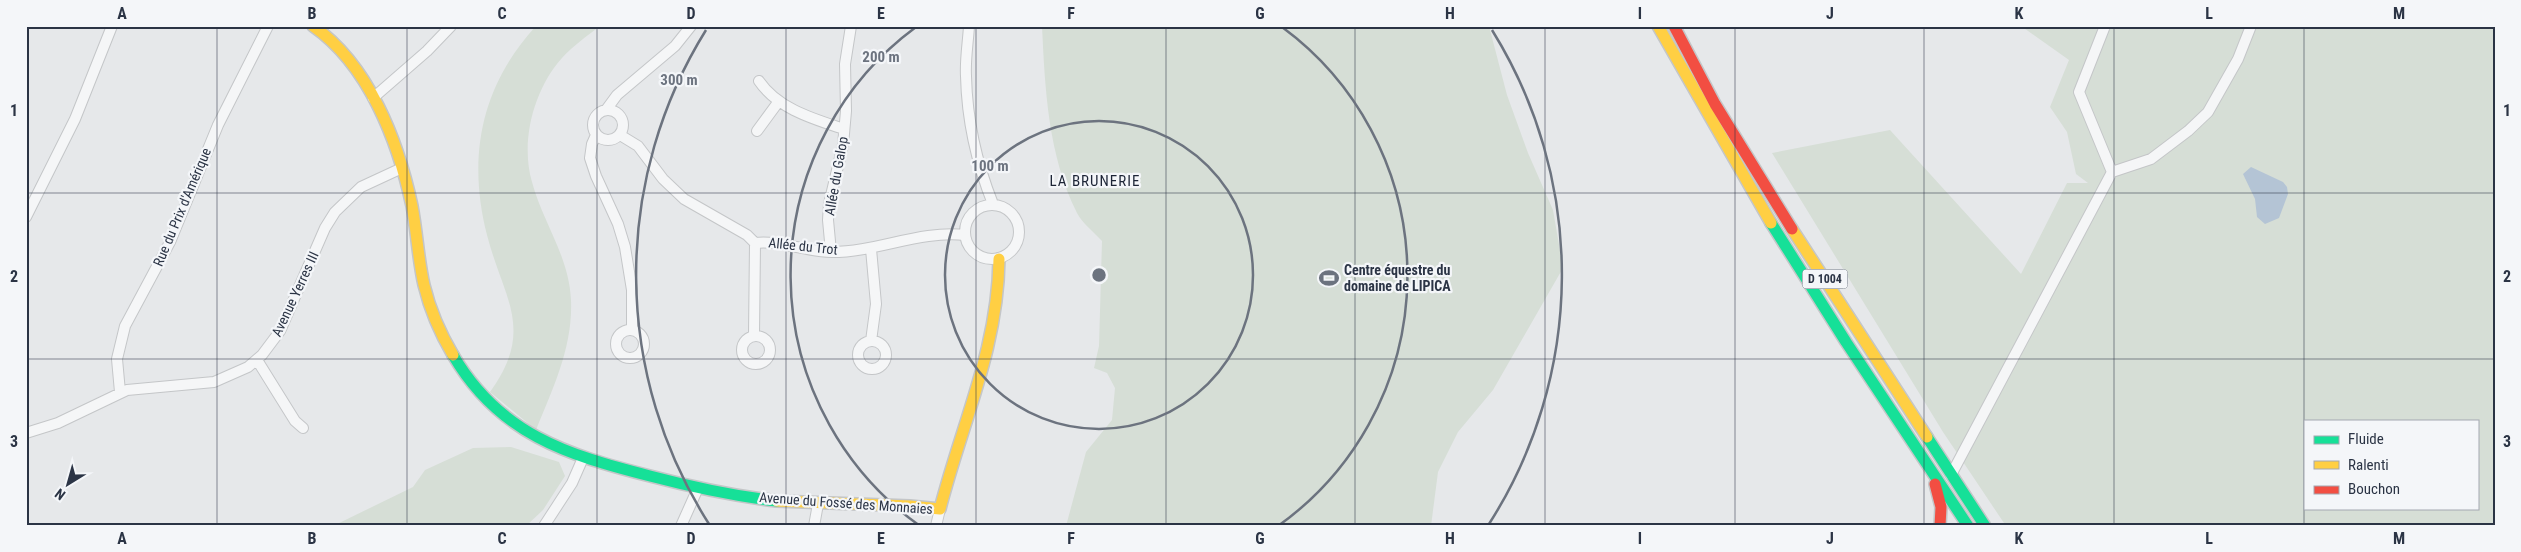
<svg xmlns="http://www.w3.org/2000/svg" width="2521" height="552" font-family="'Roboto Condensed',sans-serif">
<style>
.green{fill:#d6ded6;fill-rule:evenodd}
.water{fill:#b4c4d5}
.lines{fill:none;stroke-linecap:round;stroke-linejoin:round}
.street-casing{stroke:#c4c6c8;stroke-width:12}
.fast-casing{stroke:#c4c6c8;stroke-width:14}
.slow-casing{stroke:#c4c6c8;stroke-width:14}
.jam-casing{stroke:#c4c6c8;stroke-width:14}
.street{stroke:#f5f6f7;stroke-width:10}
.fast{stroke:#16e098;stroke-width:11}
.slow{stroke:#ffcf43;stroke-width:11}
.jam{stroke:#f24e42;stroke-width:11}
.grid{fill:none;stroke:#2b3445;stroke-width:1;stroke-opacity:0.55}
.ring{fill:none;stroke:#6c737f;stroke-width:2.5}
.labels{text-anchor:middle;stroke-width:4.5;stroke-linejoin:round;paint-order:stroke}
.shield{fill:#f4f6f9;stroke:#676e7b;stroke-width:1}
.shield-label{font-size:12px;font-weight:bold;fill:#2b3445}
.street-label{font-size:14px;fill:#2b3445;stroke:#f4f6f9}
.poi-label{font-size:14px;font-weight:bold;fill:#2b3445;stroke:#f4f6f9;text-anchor:start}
.neighbourhood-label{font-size:15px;letter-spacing:1px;fill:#1d2536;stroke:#f4f6f9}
.centre{fill:#6c737f;stroke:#f4f6f9;stroke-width:2.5}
.ring-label{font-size:15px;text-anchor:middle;font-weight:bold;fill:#6c737f;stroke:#f4f6f9;stroke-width:4.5;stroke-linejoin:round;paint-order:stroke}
.neatline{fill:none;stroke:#2b3445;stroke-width:2}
.grid-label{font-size:16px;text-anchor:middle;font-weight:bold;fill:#2b3445}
</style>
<rect width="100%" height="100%" fill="#e6e8ea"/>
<path class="green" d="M536,26h64c-13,10 -27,20 -38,32 -28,31 -42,83 -30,124 11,41 37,74 39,118 2,47 -18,88 -35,130l-46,-38c46,-63 13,-94 -3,-157 -20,-78 -6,-149 49,-209z
M1042,26h447l18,69 21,58 25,57 10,58 -70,122 -35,42 -20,40 -7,54h-365l20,-74 26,-32 3,-32 -8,-15 -13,-5 5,-22 3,-105c-7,-8 -20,-18 -25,-28 -29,-58 -32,-124 -35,-187z
M2021,26h474v500h-489l-63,-94 -171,-279 118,-23 131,144 46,-91h21l-12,-9 -9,-42 -17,-25 19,-47zM2305,421h172v87h-172z
M511,447l48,15 6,14 -22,34 -17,16h-193l80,-39 12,-17 48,-22z"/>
<path class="water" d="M2251,167l32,15 4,5 1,7 -9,24 -14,6 -8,-7 -2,-18 -12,-25z"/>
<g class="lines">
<defs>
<path id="street" d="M969,26c-1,17 -4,34 -3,50 1,44 11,88 27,128
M2105,26l-26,66 33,80
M759,81c19,28 55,38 85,48
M373,98l54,-47 24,-25
M593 125a15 15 0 1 1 30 0a15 15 0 1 1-30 0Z
M606,110l11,-15 58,-49 16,-20
M757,131l22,-30
M596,135l-4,9 -2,14 6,18 22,48 7,23 7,43v40
M620,135l18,11 25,33 21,20 63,36 8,8c25,-3 51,9 77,9 45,0 88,-22 133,-17
M965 232a27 27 0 1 1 54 0a27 27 0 1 1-54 0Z
M26,217l49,-98 37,-93
M871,249l5,55 -5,37
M831,252l-3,-32 1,-16 14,-59 3,-34 -1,-47 6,-38
M616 344a14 14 0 1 1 28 0a14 14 0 1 1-28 0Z
M742 350a14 14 0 1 1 28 0a14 14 0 1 1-28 0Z
M754,336l1,-93
M858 355a14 14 0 1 1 28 0a14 14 0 1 1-28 0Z
M257,360l38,61 8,7
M120,392l-3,-33 8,-33 45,-84 48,-117 50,-99
M26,433l32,-10 69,-33 87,-8 34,-15 14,-12 18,-24 45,-103 10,-16 26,-25 41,-19
M1951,475l161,-303 39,-13 37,-28 20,-19 30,-53 13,-33
M544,526l28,-43 11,-25
M681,526l17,-38
M814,526l4,-22
M936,526l4,-17"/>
<path id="fast" d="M1771,223l75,119 122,184
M453,355c46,79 114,100 197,121 42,11 84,20 127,25
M1927,437l58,89"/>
<path id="slow" d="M313,26c56,39 85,115 99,180 5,26 6,53 12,79 6,25 16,48 29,70
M1658,26l113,197
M1792,229l135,208
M777,501l133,5 30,3c22,-86 58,-160 59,-250"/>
<path id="jam" d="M1674,26l41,78 77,125
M1935,484l6,23 -1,19"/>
</defs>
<use href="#street" class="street-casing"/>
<use href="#fast" class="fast-casing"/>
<use href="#slow" class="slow-casing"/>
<use href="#jam" class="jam-casing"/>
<use href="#street" class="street"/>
<use href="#fast" class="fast"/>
<use href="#slow" class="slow"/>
<use href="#jam" class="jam"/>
</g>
<path class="grid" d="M217,26v500M407,26v500M597,26v500M786,26v500M976,26v500M1166,26v500M1355,26v500M1545,26v500M1735,26v500M1924,26v500M2114,26v500M2304,26v500M26,193h2469M26,359h2469"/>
<g class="ring">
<circle cx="1099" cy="275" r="154"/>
<path d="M920 526A308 308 0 0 1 916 27M1282 27A308 308 0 0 1 1278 526"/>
<path d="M709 524A463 463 0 0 1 706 30M1492 30A463 463 0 0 1 1489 524"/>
</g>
<defs>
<symbol id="stadium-bare" viewBox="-9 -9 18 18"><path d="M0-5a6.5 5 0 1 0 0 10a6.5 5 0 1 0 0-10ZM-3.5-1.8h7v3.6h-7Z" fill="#6c737f" stroke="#f4f6f9" stroke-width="2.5" paint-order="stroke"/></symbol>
</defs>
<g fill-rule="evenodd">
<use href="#stadium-bare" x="1315" y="264" width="28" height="28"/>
</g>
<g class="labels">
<rect class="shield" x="1802.5" y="269.5" width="45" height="19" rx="4"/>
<g class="shield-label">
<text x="1825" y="283">D 1004</text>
</g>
<g class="street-label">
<text transform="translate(836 176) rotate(-80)" y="5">Allée du Galop</text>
<text transform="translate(182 207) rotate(-67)" y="5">Rue du Prix d'Amérique</text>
<text transform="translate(803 246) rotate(6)" y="5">Allée du Trot</text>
<text transform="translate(295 294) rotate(-65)" y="5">Avenue Yerres III</text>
<text transform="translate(846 503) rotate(4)" y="5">Avenue du Fossé des Monnaies</text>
</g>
<g class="poi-label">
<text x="1344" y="275">Centre équestre du<tspan x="1344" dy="16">domaine de LIPICA</tspan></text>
</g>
<g class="neighbourhood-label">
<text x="1095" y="186">LA BRUNERIE</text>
</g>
</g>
<circle cx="1099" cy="275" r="8" class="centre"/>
<g class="ring-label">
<text x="881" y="62">200 m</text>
<text x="679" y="85">300 m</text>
<text x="990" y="171">100 m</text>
</g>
<rect width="2521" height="552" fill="none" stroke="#f4f6f9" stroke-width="55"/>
<rect x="2304" y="420" width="175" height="90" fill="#f4f6f9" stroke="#a4a8b1"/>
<rect x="2314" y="436" width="25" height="8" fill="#16e098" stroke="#a4a8b1"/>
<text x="2348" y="444" font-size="15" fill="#2b3445">Fluide</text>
<rect x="2314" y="461" width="25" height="8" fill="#ffcf43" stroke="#a4a8b1"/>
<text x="2348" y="470" font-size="15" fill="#2b3445">Ralenti</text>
<rect x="2314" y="486" width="25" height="8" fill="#f24e42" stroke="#a4a8b1"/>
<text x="2348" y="494" font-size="15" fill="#2b3445">Bouchon</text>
<g transform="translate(68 484) rotate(217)" stroke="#f4f6f9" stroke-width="4" paint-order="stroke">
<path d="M0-4L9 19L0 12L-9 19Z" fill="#2b3445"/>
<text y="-8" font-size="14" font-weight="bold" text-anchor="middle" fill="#2b3445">N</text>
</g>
<rect x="28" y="28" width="2466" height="496" class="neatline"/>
<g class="grid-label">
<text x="122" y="19">A</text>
<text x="312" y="19">B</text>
<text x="502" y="19">C</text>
<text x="691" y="19">D</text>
<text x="881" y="19">E</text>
<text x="1071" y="19">F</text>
<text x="1260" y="19">G</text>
<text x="1450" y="19">H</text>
<text x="1640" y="19">I</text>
<text x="1830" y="19">J</text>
<text x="2019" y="19">K</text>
<text x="2209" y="19">L</text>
<text x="2399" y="19">M</text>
<text x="14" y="116">1</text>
<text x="2507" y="116">1</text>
<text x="14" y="282">2</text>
<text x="2507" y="282">2</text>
<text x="14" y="447">3</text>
<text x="2507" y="447">3</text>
<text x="122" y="544">A</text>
<text x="312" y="544">B</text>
<text x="502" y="544">C</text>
<text x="691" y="544">D</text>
<text x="881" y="544">E</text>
<text x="1071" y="544">F</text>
<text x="1260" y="544">G</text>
<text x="1450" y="544">H</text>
<text x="1640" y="544">I</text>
<text x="1830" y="544">J</text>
<text x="2019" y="544">K</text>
<text x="2209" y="544">L</text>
<text x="2399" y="544">M</text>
</g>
</svg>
